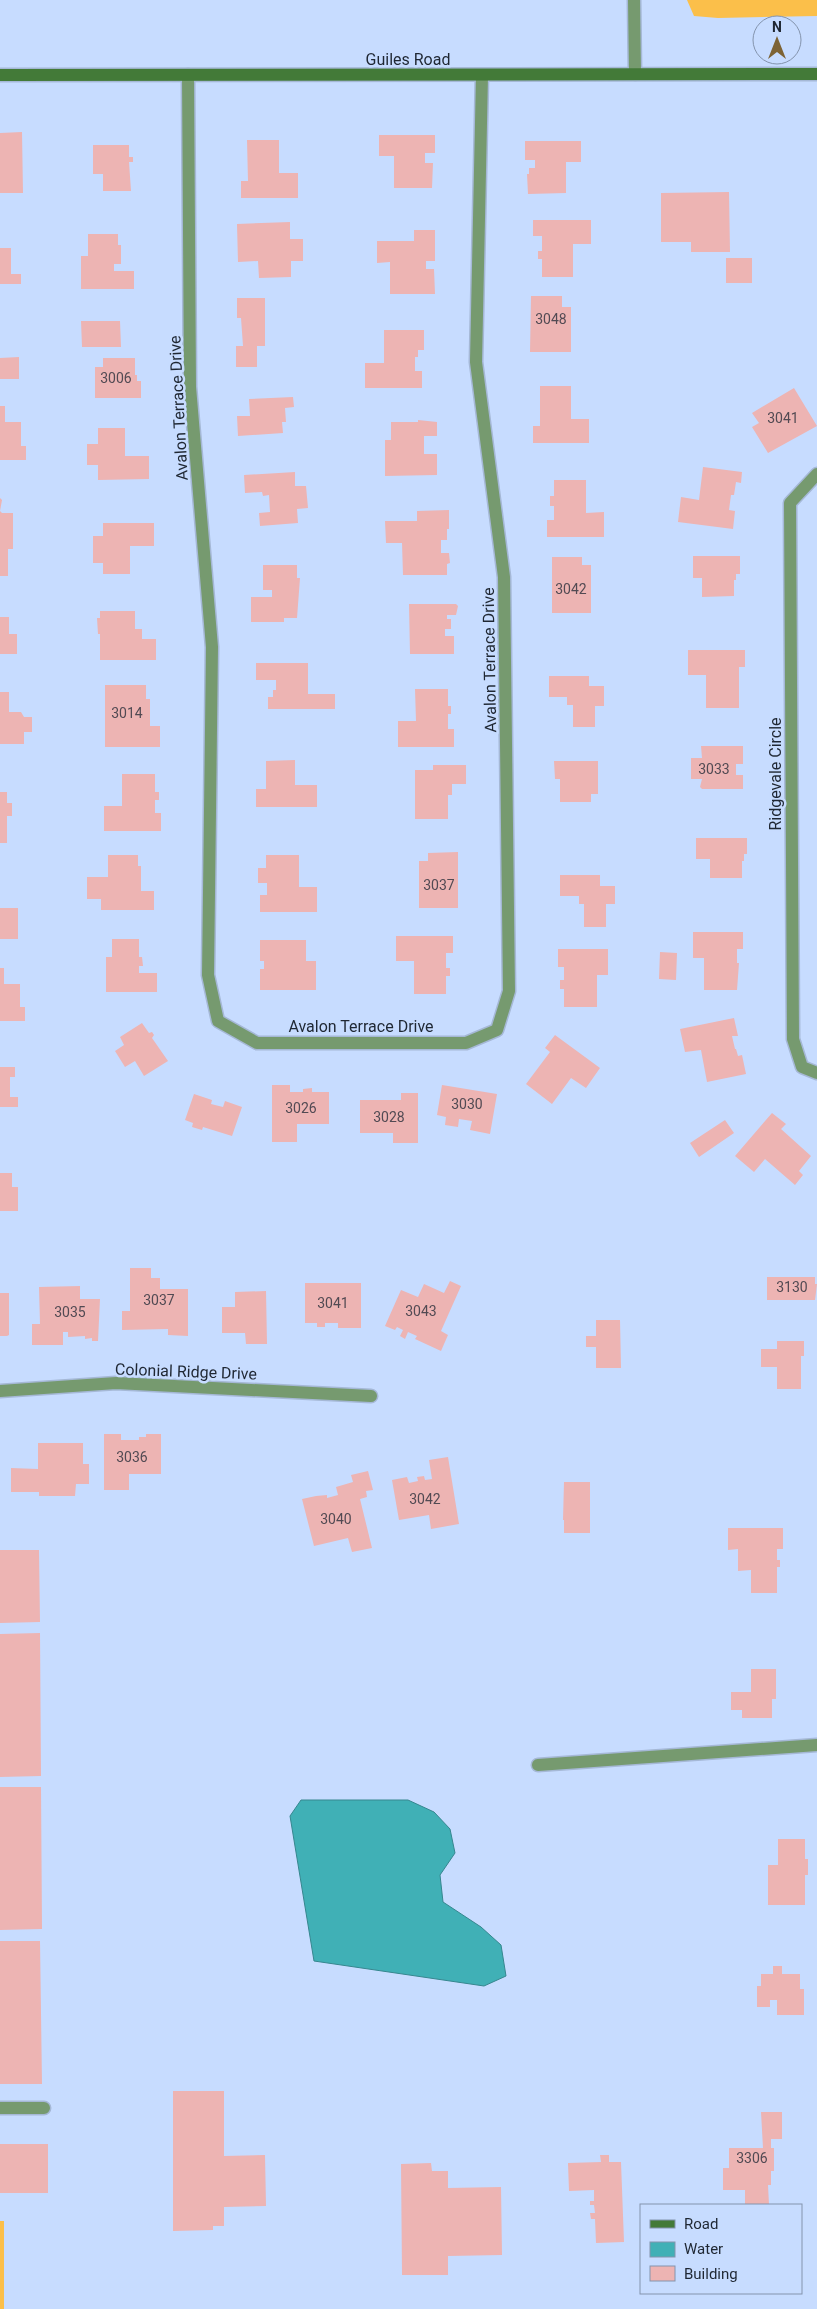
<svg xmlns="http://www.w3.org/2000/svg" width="817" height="2309" font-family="Roboto,sans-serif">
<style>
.green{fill:#fbbf4a}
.water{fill:#40b0b6;stroke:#36878f}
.building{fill:#edb4b3}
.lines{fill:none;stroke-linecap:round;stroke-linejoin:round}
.street-casing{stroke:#a5b8d6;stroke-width:15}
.secondary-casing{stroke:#a5b8d6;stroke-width:15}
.street{stroke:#769a6f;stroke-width:12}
.secondary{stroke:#437a38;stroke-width:12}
.labels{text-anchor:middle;stroke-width:5;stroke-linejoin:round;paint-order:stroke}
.number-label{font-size:14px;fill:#524a53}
.street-label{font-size:16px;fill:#1f2733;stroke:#c7dcff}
</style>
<rect width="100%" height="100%" fill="#c7dcff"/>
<path class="green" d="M687,0h130v16l-99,2 -24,-2z
M0,2221h4v88h-4z"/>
<path class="water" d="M301,1800h107l26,12 16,17 5,24 -15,22 3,27 38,25 20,18 5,31 -22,10 -170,-25 -24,-145z"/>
<path class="building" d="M22,132l1,61h-23v-60z
M379,135h56v18h-10v10h8l-1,25h-38v-32h-15z
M247,140h32v33h19v25h-57v-17h7z
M525,141h56v21h-15v31l-38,1 -1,-20h2v-6h6v-8h-10z
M93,145h36v12h4v5h-4l2,29h-28v-17h-10z
M729,192l1,60h-39v-10h-30v-49z
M533,220h58v24h-18v33h-31v-18h-4v-8h4v-15h-9z
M290,222v17h13v22h-12v16l-32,1 -1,-17 -20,1 -1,-38z
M414,230h21v31h-9v8h8l1,25h-45v-32l-13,1v-22h37z
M88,234h30v11h3v19h-7v7h20v18h-53v-33h7z
M0,248h11v26h10v10h-21z
M726,258h26v25h-26z
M531,296h31v11h9v45h-41z
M237,298h28v48h-8v21h-21v-21h7l-2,-28h-4z
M81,321h39l1,26h-39z
M384,330h40v20h-6v7h-3v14h7v17h-57v-25h19z
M19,357v22h-19v-21z
M103,358h32v17h2v6h4v17h-46v-31h8z
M540,386h31v33h18v24h-56v-17h7z
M794,388l23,38 -49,27 -16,-26 7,-4 -7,-10z
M293,397l1,10 -9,1 1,14h-4l1,11 -45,3 -1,-20h13l-1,-17z
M0,406h5v16h16v24h5v14h-26z
M418,420l19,2v14h-13v18h13v21l-52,1v-36h6v-18h27z
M98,428h27v28h24v23l-51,1v-15h-11v-21h11z
M703,467l39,5 -1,11 -5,-1 -2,13h-3l-2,15 6,1 -2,18 -55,-7 3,-25 18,3z
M295,472v14h11l2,22 -11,1 1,14 -38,3 -1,-13 11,-1 -1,-17 -6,1 -1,-4 -17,1 -1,-18z
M554,480h32v33l18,-1v25h-57v-17h7v-14h-4v-10h4z
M0,498l2,2 -2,11 2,2h11v36h-5v27h-8z
M449,510v19h-2v11h-6v13h8l1,10 -3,1v11h-44l-1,-32h-16l-1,-22h32v-10z
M103,523h51v23h-24v28h-27v-11h-10v-27h10z
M693,556h47v18h-4v6h-2v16l-32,1v-19h-9z
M552,557h30v8h9v48h-39z
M263,565h34v13h3l-3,40h-13v4h-33v-25h21v-7h-9z
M409,604h47l2,2 -2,9h-9v4h4v10h-6v7h9v18h-44z
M100,611h35v18h7v10h14v21h-56v-26h-2l-1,-16h3z
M0,617h9v17h8v20h-17z
M688,650h57v17h-6v41h-33v-33h-18z
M256,663h52v31h27v15h-67v-12h5v-7h3v-10h-20z
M549,676h40v10h15v20h-9v21h-22v-22h-6v-8h-18z
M105,685h41v14h4v27h10v21h-55z
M415,689h33v17h3v8h-3v15h6v18h-56v-26h18z
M0,692h9v20h12l3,5h8v15h-8v12h-24z
M701,746h42v18h-7v11h7v14h-41l-2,-2 2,-8h-11v-21h11z
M295,760v25h22v22h-61v-18h10v-28z
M554,761h44v33h-7v8h-31v-23h-5z
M433,765h33v19h-14v11h-4v24h-33v-49h18z
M122,774h33v18h4v8h-4v13h6v18h-57v-25h18z
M0,792h7v11h5v13h-5v27h-7z
M696,838h51v16h-3v7h-2v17h-32v-19h-14z
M458,852v56h-39v-47h9v-8z
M108,855h30v11h3v25h13v19h-53v-11h-14v-22h21z
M266,855h33v32h18v25h-57v-17h7v-12h-9v-15h8z
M560,875h40v11h15v18h-9v23h-22v-23h-5v-8h-19z
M0,908h18v31h-18z
M693,932h50v17h-6v14h2l-2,27h-33v-32h-11z
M396,936h57v17h-7v15h4v8h-4v18h-32v-33h-18z
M112,939h27v18h3l1,9h-4v7h18v19h-51v-35h6z
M260,940h46v21h10v29h-56v-21h4v-8h-4z
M558,949h50v26h-11v32h-33v-18h-4v-9h4v-13h-6z
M660,952l17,1 -1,27 -17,-1z
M0,968h4v16h16v23h5v14h-25z
M734,1018l4,18h-6l3,13h1l2,7 4,-1 4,19 -39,8 -6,-32 -16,2 -5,-23z
M142,1023l7,10 3,-1 2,3 -2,3 16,23 -24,15 -9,-15 -10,6 -10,-16 9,-6 -4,-8z
M555,1035l45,33 -14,20 -15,-10 -19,26 -26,-20 24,-32 -5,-4z
M0,1067h15v10h-5v20h8v10h-18z
M272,1085h18v7h13v-3l9,-1v4h17v32h-32v18h-25z
M442,1085l55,9 -7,40 -20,-4 2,-9 -13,-2 -1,8 -13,-2 1,-8 -9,-2z
M401,1093h17v50h-25v-10h-33v-33h41z
M194,1094l18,6 -1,4 12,3 2,-6 17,6 -10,29 -29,-9 -1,3 -10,-3 1,-4 -8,-3z
M772,1113l14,11 -5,5 30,27 -12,15 4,4 -8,10 -30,-26 -11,13 -19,-16z
M725,1120l9,13 -35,24 -9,-14z
M0,1173h12v14h6v24h-18z
M130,1268h21v10h9v11h28v47l-20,-1v-6l-46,1v-19h8z
M767,1277h48v7h2l-2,16h-48z
M450,1281l11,5 -20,45 7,4 -7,16 -26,-12 2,-3 -9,-4 -3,7 -5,-3 3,-6 -6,-3 -2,3 -10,-4 16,-36 17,7 6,-13 20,9z
M305,1283h56v45h-23v-5h-13v4h-8v-4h-12z
M80,1286v13h20l-2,42h-6v-3l-7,1v-3l-17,1v-5h-5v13h-31v-21h8l-1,-37z
M266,1291l1,53h-21l-1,-11h-23v-26h13v-15z
M0,1293h9v42l-2,1h-7z
M596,1320h24l1,48h-25v-21h-10v-11h10z
M777,1341h27v15h-3v33h-24v-22h-16v-18h16z
M104,1434h17v6h18v-3h7v-3h15v40h-32v16h-25z
M38,1443h45v21h6v20h-13l-1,12h-36v-4h-28v-24l27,1z
M448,1457l11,67 -28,5 -2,-14 -30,5 -7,-40 15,-3 2,6 9,-2 -1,-4 7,-1 1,4 7,-1 -3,-19z
M368,1471l5,19 -7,1 1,6 -7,2 12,49 -20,4 -4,-14 -34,8 -12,-47 14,-3 11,-1v3l11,-3 -2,-8 17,-5 -2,-7z
M564,1482h26v51h-26v-13h-1z
M728,1528h55v21h-6v11h3v7h-3v26h-26v-23l-13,1v-22l-10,1z
M0,1550h39l1,72 -40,1z
M40,1633l1,143 -41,1v-143z
M751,1669h25v30h-4v19h-30v-8h-11v-18h20z
M0,1787h41l1,142 -42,1z
M778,1839h27v20h3v16h-3v30h-37v-40h10z
M0,1941h40l2,143h-42z
M773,1966h9v8h18v15h4v26h-27v-15h-7v7h-13v-21h4v-12h12z
M173,2091h51v65l41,-1 1,51 -42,1v19h-11v4l-40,1z
M761,2112h21v27h-11v9h3v23h-3v14h-3l1,20h-24v-15h-22v-22h6v-20h34z
M0,2144h48v49h-48z
M600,2155h9v7h12l3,80 -28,1 -1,-24h-4l-1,-6h5l-1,-8h-4v-4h4v-11l-25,1 -1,-28 33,-1z
M431,2163l1,8h16v17l53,-1 1,68 -54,1v19h-46l-1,-111z"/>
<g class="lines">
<defs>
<path id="street" d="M634,0l1,74
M188,75l2,312 22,260 -4,328 10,46 39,22h209l31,-13 12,-39 -5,-414 -28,-215 6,-287
M817,474l-27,29 3,536 9,28 15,6
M0,1391l116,-8 255,13
M538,1765l279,-20
M0,2108h44"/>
<path id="secondary" d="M0,75l817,-1"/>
</defs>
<use href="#street" class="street-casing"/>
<use href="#secondary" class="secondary-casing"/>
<use href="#street" class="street"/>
<use href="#secondary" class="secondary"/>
</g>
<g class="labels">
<g class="number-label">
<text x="551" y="324">3048</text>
<text x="116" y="383">3006</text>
<text x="783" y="423">3041</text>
<text x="571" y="594">3042</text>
<text x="127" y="718">3014</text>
<text x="714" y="774">3033</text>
<text x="439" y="890">3037</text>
<text x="467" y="1109">3030</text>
<text x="301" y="1113">3026</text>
<text x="389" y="1122">3028</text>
<text x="792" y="1292">3130</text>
<text x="159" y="1305">3037</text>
<text x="333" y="1308">3041</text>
<text x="421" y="1316">3043</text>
<text x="70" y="1317">3035</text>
<text x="132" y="1462">3036</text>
<text x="425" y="1504">3042</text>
<text x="336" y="1524">3040</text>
<text x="752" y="2163">3306</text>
</g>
<g class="street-label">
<text x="408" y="65">Guiles Road</text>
<text transform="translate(178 408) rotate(-93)" y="6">Avalon Terrace Drive</text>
<text transform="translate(489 660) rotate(-91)" y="6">Avalon Terrace Drive</text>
<text transform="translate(775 774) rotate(-90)" y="6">Ridgevale Circle</text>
<text x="361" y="1032">Avalon Terrace Drive</text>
<text transform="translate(186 1371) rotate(2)" y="6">Colonial Ridge Drive</text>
</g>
</g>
<rect x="640" y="2204" width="162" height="90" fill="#c7dcff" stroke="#8494ad"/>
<rect x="650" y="2220" width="25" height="8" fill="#437a38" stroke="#8494ad"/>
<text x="684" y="2229" font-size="15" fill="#1f2733">Road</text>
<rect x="650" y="2242" width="25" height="15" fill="#40b0b6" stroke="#8494ad"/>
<text x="684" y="2254" font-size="15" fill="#1f2733">Water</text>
<rect x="650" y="2266" width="25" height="15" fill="#edb4b3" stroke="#8494ad"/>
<text x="684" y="2279" font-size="15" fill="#1f2733">Building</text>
<g transform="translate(777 40)"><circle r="24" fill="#c7dcff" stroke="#8494ad"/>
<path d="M0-4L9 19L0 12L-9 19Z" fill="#7d6335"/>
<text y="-8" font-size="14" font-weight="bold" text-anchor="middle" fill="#1f2733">N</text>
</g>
</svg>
